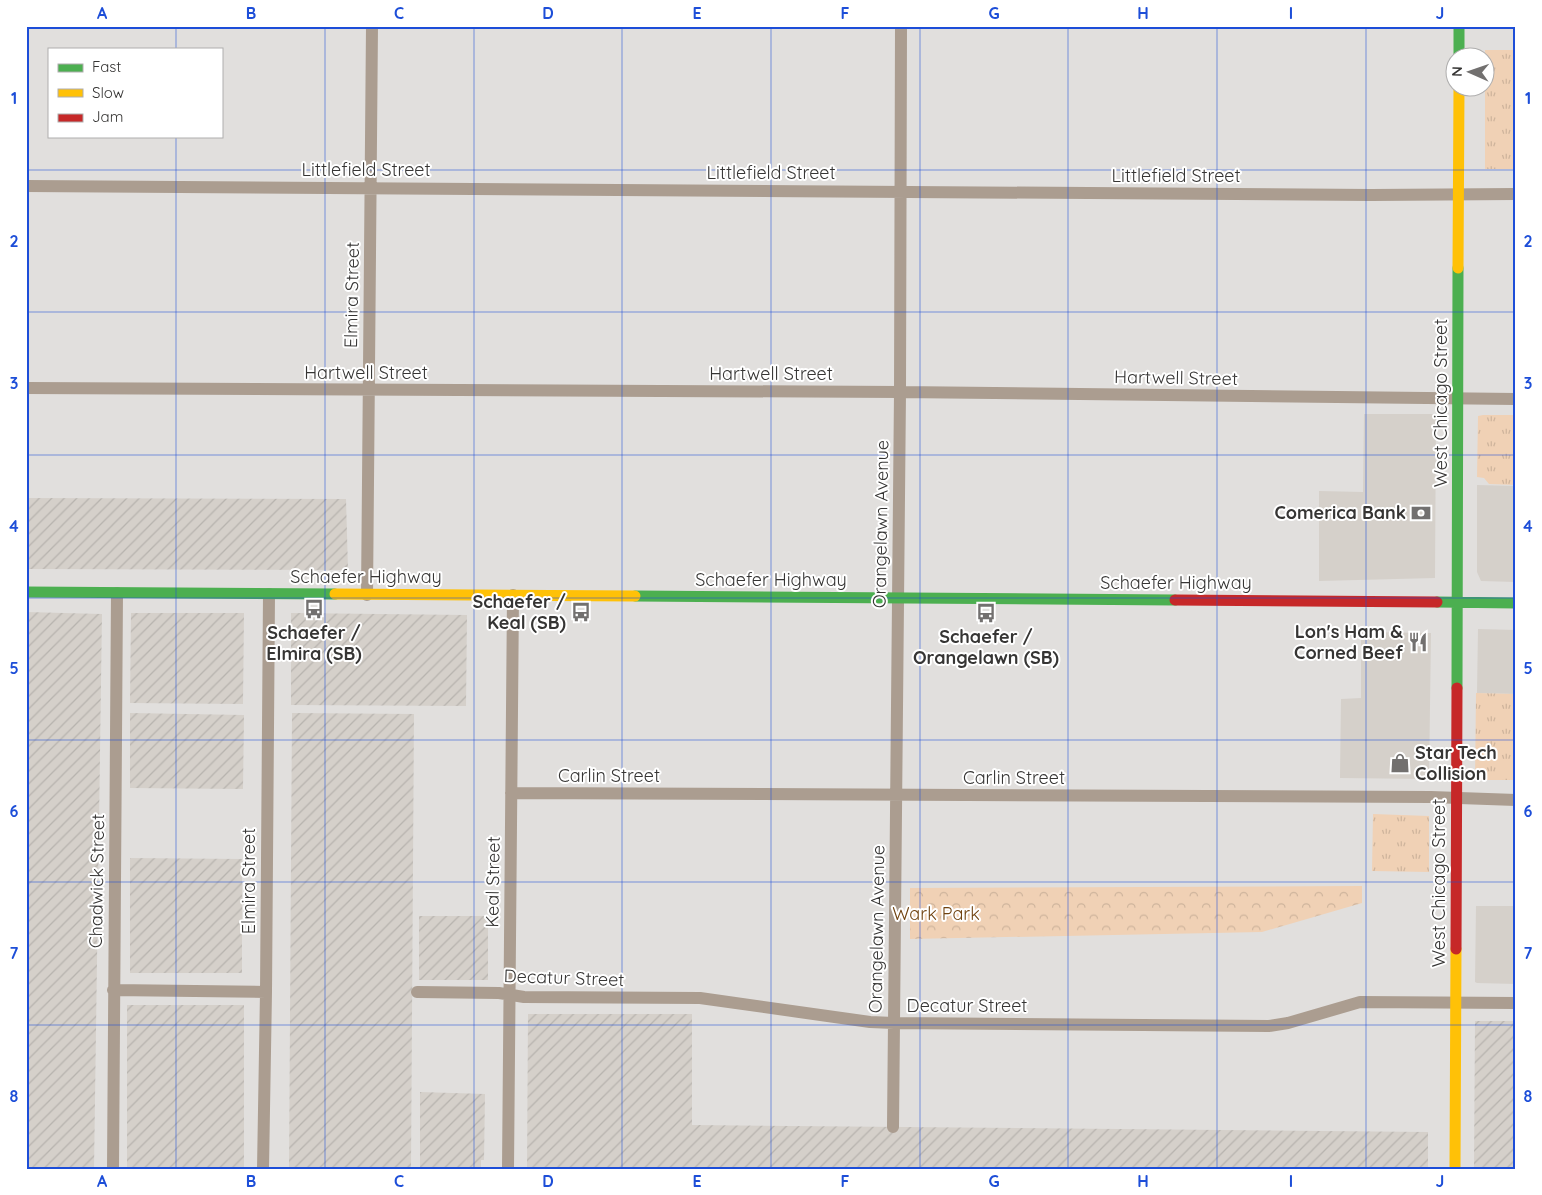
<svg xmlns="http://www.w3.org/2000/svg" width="1542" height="1195" font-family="Quicksand,sans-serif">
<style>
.built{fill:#d5d0ca}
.industrial{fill:url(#industrial-furrows)}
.grass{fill:url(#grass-tufts)}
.park{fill:url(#park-crowns)}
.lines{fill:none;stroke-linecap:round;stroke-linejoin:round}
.street{stroke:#ab9d90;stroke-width:12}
.fast{stroke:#4caf50;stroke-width:11}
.slow{stroke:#ffc107;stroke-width:11}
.jam{stroke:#c62828;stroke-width:11}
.grid{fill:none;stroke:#1d4ed8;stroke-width:1;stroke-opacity:0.55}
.labels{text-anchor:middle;stroke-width:4;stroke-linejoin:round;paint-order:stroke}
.street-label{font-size:18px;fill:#363534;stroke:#fff}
.poi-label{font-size:18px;font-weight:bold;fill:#363534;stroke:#fff;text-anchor:end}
.park-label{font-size:18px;fill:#70420f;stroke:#fff}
.neatline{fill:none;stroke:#1d4ed8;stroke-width:2}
.grid-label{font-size:16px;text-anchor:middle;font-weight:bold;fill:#1d4ed8}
</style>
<defs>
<pattern id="industrial-furrows" width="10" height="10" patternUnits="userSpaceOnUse" patternTransform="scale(1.25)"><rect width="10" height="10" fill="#d5d0ca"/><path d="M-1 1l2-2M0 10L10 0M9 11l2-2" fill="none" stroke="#b7b3ae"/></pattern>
<pattern id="grass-tufts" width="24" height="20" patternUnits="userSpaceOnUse" patternTransform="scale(1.25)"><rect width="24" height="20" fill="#f0d1b5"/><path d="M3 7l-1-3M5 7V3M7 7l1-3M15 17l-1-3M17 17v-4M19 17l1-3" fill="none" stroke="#ceb49c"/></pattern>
<pattern id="park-crowns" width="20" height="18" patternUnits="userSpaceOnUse" patternTransform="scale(1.25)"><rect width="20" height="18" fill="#f0d1b5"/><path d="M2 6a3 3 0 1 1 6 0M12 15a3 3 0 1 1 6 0" fill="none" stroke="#ceb49c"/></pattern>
</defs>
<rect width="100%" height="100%" fill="#e1dfdd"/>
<path class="built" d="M1364,414h72l-1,164 -116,3v-90l44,1z
M1477,485l39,1v96l-35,-1 -4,-9z
M1478,629l38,1v64l-39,-1z
M1361,632l70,1 -2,146 -89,-1 1,-79 20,-1z
M1476,906h40v78l-39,-1 -2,-1z"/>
<path class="industrial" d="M26,498l320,1 2,71 -322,-1z
M26,612l76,2 -8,555h-68z
M131,613h113l-1,91 -113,-1z
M291,613l176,2 -1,91 -175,-1z
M130,713l114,2 -1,74 -113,-1z
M292,713l122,1 -3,455h-122z
M130,858l112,1v114h-112z
M419,916h69v64h-69z
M127,1005h117v164h-117z
M528,1014h164v111l736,7v37h-901z
M1475,1021h41v148h-42z
M420,1092l65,2 -1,66h-3v9h-61z"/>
<path class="grass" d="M1485,50h31v119h-31z
M1483,415h33v70l-27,-1 -5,-6 -7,-1 1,-61z
M1476,693l40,1v86h-41z
M1373,814l56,2v56l-57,-1z"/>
<path class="park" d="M1362,886v17l-100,29 -352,7v-51z"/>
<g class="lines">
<path class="street" d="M26,186l1345,9 145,-1
M26,388l874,4 616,7
M367,595l5,-569
M511,793l920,4 85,3
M113,990l153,2
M417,992l82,1 25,4 176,1 170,24 24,1 375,3 19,-3 72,-21 156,1
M893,1127l7,-735 1,-366
M113,1169l4,-576
M263,1169l3,-177 3,-398
M508,1169l5,-574"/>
<path class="fast" d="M1459,26v32
M26,592l309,2
M635,596l540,4
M1437,602l79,1
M1457,688l1,-420"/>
<path class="slow" d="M1458,268l1,-180
M335,594l300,2
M1455,1169l1,-220"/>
<path class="jam" d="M1175,600l262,2
M1456,949l1,-261"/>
</g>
<path class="grid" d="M176,26v23M325,26v1143M474,26v1143M622,26v1143M771,26v1143M920,26v1143M1068,26v1143M1217,26v1143M1366,26v1143M176,136v1033M26,170h1490M26,312h1490M26,455h1490M26,598h1490M26,740h1490M26,882h1490M26,1025h1490"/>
<defs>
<symbol id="bank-bare" viewBox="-9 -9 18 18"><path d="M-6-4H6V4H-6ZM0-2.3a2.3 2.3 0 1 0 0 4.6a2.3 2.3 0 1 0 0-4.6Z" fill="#72706f" stroke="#fff" stroke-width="2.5" paint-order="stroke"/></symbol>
<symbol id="bus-bare" viewBox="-9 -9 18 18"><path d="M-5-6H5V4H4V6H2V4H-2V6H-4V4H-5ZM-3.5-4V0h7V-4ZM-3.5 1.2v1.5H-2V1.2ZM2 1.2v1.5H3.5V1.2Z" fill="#72706f" stroke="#fff" stroke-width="2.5" paint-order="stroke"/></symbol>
<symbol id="restaurant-bare" viewBox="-9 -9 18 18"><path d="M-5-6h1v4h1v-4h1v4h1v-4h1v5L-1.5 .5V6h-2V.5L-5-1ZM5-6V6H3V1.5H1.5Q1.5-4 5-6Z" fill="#72706f" stroke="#fff" stroke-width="2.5" paint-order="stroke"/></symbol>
<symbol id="shop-bare" viewBox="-9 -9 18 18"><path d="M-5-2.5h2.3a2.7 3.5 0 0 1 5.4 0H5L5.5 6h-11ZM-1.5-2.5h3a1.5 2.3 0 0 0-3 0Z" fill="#72706f" stroke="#fff" stroke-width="2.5" paint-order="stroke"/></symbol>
</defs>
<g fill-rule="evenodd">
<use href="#bank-bare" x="1407" y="499" width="28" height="28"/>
<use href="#bus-bare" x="300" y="595" width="28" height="28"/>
<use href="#bus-bare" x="567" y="598" width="28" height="28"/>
<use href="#bus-bare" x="972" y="599" width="28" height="28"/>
<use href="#restaurant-bare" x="1404" y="628" width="28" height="28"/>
<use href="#shop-bare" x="1386" y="749" width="28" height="28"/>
</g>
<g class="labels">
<g class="street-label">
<text x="366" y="176">Littlefield Street</text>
<text x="771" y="179">Littlefield Street</text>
<text x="1176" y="182">Littlefield Street</text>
<text transform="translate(352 295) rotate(-89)" y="6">Elmira Street</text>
<text x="366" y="379">Hartwell Street</text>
<text x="771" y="380">Hartwell Street</text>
<text transform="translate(1176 378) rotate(1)" y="6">Hartwell Street</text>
<text transform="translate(1441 403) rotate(-90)" y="6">West Chicago Street</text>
<text transform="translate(881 524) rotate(-89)" y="6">Orangelawn Avenue</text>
<text x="366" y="583">Schaefer Highway</text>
<text x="771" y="586">Schaefer Highway</text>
<text x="1176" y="589">Schaefer Highway</text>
<text x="609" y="782">Carlin Street</text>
<text x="1014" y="784">Carlin Street</text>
<text transform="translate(97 881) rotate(-89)" y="6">Chadwick Street</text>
<text transform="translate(249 881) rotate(-90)" y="6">Elmira Street</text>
<text transform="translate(493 882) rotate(-89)" y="6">Keal Street</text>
<text transform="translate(1439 883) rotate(-90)" y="6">West Chicago Street</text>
<text transform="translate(877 929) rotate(-89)" y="6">Orangelawn Avenue</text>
<text transform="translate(564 978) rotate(2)" y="6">Decatur Street</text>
<text x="967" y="1012">Decatur Street</text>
</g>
<g class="poi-label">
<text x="1406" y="519">Comerica Bank</text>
<text x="566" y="608">Schaefer /<tspan x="566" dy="21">Keal (SB)</tspan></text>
<text x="1403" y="638">Lon's Ham &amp;<tspan x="1403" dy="21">Corned Beef</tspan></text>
<text x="314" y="639" text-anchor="middle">Schaefer /<tspan x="314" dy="21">Elmira (SB)</tspan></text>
<text x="986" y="643" text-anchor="middle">Schaefer /<tspan x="986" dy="21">Orangelawn (SB)</tspan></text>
<text x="1415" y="759" text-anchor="start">Star Tech<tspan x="1415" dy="21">Collision</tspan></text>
</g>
<g class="park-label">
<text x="936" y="920">Wark Park</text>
</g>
</g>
<rect width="1542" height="1195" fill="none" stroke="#ffffff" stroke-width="55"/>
<rect x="48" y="48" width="175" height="90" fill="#ffffff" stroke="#afaeae"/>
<rect x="58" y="64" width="25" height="8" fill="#4caf50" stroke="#afaeae"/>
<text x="92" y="72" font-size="15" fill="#363534">Fast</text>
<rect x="58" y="89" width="25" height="8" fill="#ffc107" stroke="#afaeae"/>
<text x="92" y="98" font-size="15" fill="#363534">Slow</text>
<rect x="58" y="114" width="25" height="8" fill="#c62828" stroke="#afaeae"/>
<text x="92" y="122" font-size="15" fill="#363534">Jam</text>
<g transform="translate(1470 72) rotate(272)"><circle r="24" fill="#ffffff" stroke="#afaeae"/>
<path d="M0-4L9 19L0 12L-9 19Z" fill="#72706f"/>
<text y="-8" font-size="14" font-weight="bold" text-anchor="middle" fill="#363534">N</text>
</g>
<rect x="28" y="28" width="1486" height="1140" class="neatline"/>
<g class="grid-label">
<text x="102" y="19">A</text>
<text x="251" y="19">B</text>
<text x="399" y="19">C</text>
<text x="548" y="19">D</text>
<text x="697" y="19">E</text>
<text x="845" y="19">F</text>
<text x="994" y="19">G</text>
<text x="1143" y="19">H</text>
<text x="1291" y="19">I</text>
<text x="1440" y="19">J</text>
<text x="14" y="104">1</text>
<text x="1528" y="104">1</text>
<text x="14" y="247">2</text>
<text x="1528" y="247">2</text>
<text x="14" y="389">3</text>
<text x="1528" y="389">3</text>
<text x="14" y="532">4</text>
<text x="1528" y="532">4</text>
<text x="14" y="674">5</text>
<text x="1528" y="674">5</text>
<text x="14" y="817">6</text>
<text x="1528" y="817">6</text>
<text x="14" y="959">7</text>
<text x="1528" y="959">7</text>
<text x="14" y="1102">8</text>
<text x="1528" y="1102">8</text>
<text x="102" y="1187">A</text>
<text x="251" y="1187">B</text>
<text x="399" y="1187">C</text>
<text x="548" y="1187">D</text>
<text x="697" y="1187">E</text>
<text x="845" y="1187">F</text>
<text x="994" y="1187">G</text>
<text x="1143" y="1187">H</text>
<text x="1291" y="1187">I</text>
<text x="1440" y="1187">J</text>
</g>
</svg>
